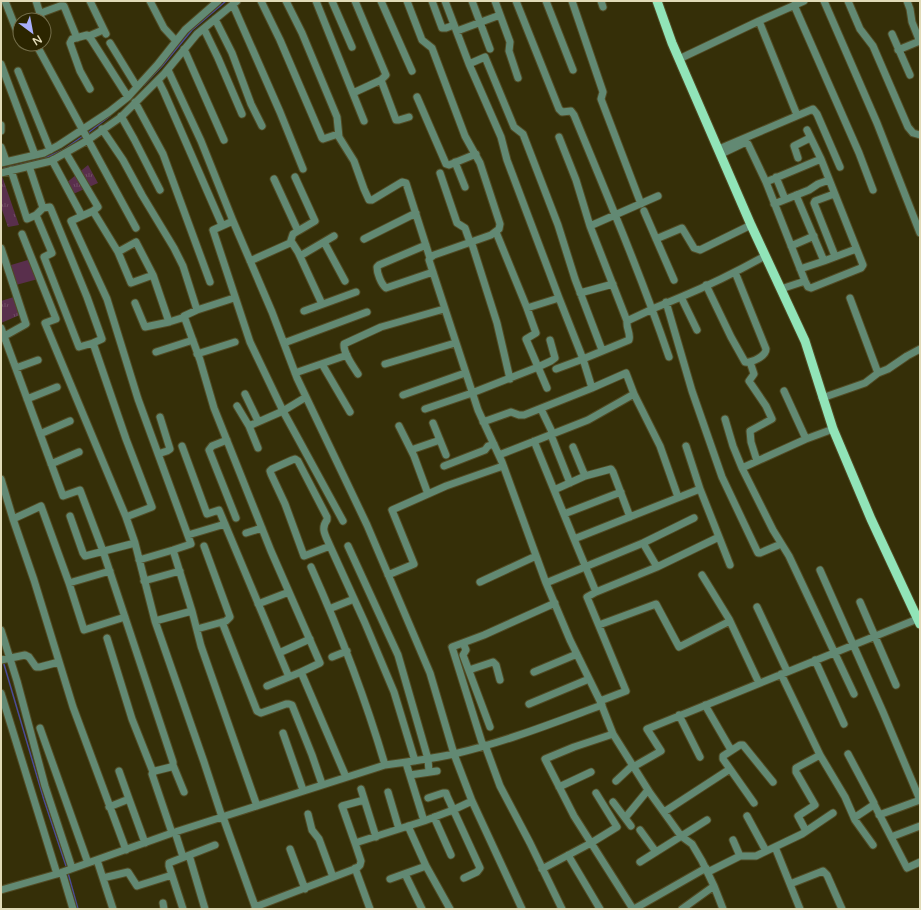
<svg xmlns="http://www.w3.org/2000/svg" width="921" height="910" font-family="'Varela Round',sans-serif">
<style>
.green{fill:#592f4c}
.park{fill:url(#park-tufts)}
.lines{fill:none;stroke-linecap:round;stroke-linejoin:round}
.stream{stroke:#4a4b96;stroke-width:1.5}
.minor-casing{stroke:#514b24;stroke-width:9}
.major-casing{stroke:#514b24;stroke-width:11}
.minor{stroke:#628973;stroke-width:7}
.major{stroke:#91e4b8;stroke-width:9}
</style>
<defs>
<pattern id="park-tufts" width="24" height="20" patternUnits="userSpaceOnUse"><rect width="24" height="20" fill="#592f4c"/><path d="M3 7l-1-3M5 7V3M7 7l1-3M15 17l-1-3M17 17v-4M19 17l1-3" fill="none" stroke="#714d64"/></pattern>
</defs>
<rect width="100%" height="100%" fill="#352f08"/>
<path class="green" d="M31,259l7,20 -22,6 -6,-12 1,-8z"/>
<path class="park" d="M88,165l10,18 -27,12 -6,-11z
M1,173l18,52 -11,2 -7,-20z
M17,296l5,18 -21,9v-22z"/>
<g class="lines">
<path class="stream" d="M144,85l19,-20 29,-35 34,-29
M88,133l22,-17
M1,169l42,-10 20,-9 20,-14
M3,661l41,139 22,66
M68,873l10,36"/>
<defs>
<path id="minor" d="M5,1l15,38
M36,1l6,19
M90,1l16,33
M150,1l14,27 12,13
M261,1l19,39 42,98 1,1 15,-5
M286,1l16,32 35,84 2,20 15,24 10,28 5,11h3l30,-18 4,1 24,75
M316,1l48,120
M332,1l20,46
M381,1l31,70
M407,1l15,39 10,8 33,88 15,27 20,61 -1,5 -8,6 -57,20 -4,3 -1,2 49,150 24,52 44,121 24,57 30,61 13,33 37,59 31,43 11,8 10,17 12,25 9,23
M432,1l10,27h4l8,-3
M445,1l24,63 32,73 6,23 52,138
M472,1l18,48
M495,1l15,41 -1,9 9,27
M516,1l43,108 3,3 9,-1 3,4c33,80 67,160 95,242
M546,1l27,69
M572,1l31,91 -2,7 40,105
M601,1l2,6
M824,1l53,122 43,110
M848,1l12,28 13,17 35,81 5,6 7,2
M907,1l3,8 2,13 8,20
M233,5l47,107 23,57
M794,5l65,148 14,37
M41,13l19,-7h4l13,32
M215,19l17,34 19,51 11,22
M759,21l38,94
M44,29l2,8 -2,4
M204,29l14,29 24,56
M457,31l43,-16
M892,34l18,41
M89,36l14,-6
M110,43l27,44
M22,44l4,2 10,-2
M37,44h-1l100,184
M184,49l40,91
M898,50l22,-9
M679,59l80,-38 45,-20
M1,64l34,91
M469,64l16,-7 29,70 9,7 35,91 17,54 27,71
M168,70l33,71 32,80 39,91 25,66 70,147 63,148 24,81 18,47 50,108
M18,71l32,79
M158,80l6,12 58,133
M381,80l15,40h3l10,-3
M90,89l-10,-18 -10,-28 2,-4 15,-4 4,4 37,58
M353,93l28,-13 5,-5 -31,-74
M417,97l29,67 3,1 27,-11
M135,102l28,52 47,128
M121,116l13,23 26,51
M1,125v6
M102,129l21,31 19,35 32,53 9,18 14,44 -13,6 16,44 14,48 57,143 49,112 -19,9
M559,137l17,43 14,46
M1,147l5,14
M719,149l94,-40 4,5 23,53
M66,153l32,54 -5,4
M721,154l23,-11 4,1 18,38 39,99 3,6 3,1 50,-20 2,-3 -42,-106 -14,-29
M798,158l-4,-12 16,-8
M52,160l30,56
M455,162l10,25
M1,163l43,-10 15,-8 50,-33 19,-15 30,-33 27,-34 33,-29
M29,166l14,42 7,-1 1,2 36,88 15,42 -9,4 33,96 26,68 -26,10
M11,170l16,49 9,-4
M1,173l50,-12 37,-21 33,-23 43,-43 33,-40 40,-33
M440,173l17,50 8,5 5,14
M776,177l9,22
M274,179l24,52 17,-10 -20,-44
M766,182l55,-23
M834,194l-19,7 -1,2 21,53
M796,195l28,66 32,-12
M774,204l35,-14 9,-6 11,-4
M43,208l-7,7 16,38 -8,4 35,90 14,-4
M644,211l30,69
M233,221l-20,9 37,112 33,69 60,110
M496,232l31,76 32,-10 24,61 -27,10
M22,234l34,85 -11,4 81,194 9,26 20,78 49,141 18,55
M364,239l52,-26
M656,239l26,-11 12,20 6,2 51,-25
M291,241l7,11 24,52
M471,241l26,82 13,56
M324,242l21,39
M426,245l-47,20 -2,2c0,6 4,17 9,21l47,-16
M791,246l23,-10
M1,248l25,76 -25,14
M118,252l18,-10 17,33 16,47 16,-5
M300,256l34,-20
M250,261l40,-18 3,-9 5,-3
M800,269l24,-8
M706,285l25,52 14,25c7,1 21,-6 21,-13l-31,-77
M781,289l24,-8
M580,293l33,-9
M681,297l16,33
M850,298l28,75
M666,302l26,89 30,86 35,74 1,2h2l21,-9
M135,303l10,24 24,-5
M197,310l37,-12
M304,311l52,-19
M627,321l-37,-95 68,-30
M1,328l62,168 17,-6 23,61 70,211v3l-2,2 -16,4 -3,3 20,59
M284,343l83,-31
M156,352l37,-12
M197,354l38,-12
M750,362l4,12 -5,7 17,25 6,13 -22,12 1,11 6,19
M322,364l28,48
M385,364l70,-21
M16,368l22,-8
M295,373l52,-18
M358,374c-5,-8 -15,-21 -14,-30l37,-17 63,-18
M547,388l-9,-21 13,-6 4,-3 -5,-18
M592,388l34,-15 8,21 26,52 18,51
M784,391l22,48
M245,394l13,27
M403,395l62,-22
M822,398l43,-15 13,-10 10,-4 19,-13 13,-7
M27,399l30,-12
M237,406l12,20 34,-15 23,-14
M425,409l47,-16 66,-26 -12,-28 10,-6 -9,-25
M541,409l12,25
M725,419l8,27 9,22
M483,422l28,-10 8,3h5l68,-27 -9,-29 46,-19c2,-7 -3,-11 -2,-19 18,-9 36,-17 54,-24 29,-12 57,-26 84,-41
M433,423l13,32
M249,426l9,22
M399,426l15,30 14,38
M833,429l-27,10 -64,29 31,62 16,26 65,138
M40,434l30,-13
M551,435l19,48
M227,440l-15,6 -3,4 27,68
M534,441l40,98
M182,446l25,68 12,-4 70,167 12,-5 45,105
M686,446l14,43
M573,447l12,29
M411,450l29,-10
M158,454l9,-3 3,-2 -10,-32
M499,455l89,-35 46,-26
M51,464l28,-12
M444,466l41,-16 3,-4 6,-2
M1,479l12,40 21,61 39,127 53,143
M700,489l19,48 -62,30 -61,25 -22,-53z
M554,490l31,-14 26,-7 2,3 17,45
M564,514l57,-22
M70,516l13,37 2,3 50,-13
M13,519l28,-13 28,77 41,-12
M246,533l16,-5
M188,535l37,-11
M719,537l11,28
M643,543l14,24
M330,546c-4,-10 -10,-17 -3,-26v-3l-29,-56 -3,-2 -3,1 -20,9 -2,2 1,3 14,30 19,52 26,-10 35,77 29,69 21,69
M348,546l50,109 30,104 1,13
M173,550l19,61
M139,560l34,-10 18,-6 -53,-145 -31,-100 -36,-78 22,-10 25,41 13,31 22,-8
M311,567c29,65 54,130 74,198
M820,570l63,142 37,88 -41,15
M388,575l26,-11 -22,-54 54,-24 57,-20
M702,575l27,44 30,64
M144,581l36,-10
M480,582l56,-26
M69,583l15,47 41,-13
M546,583l97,-40 51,-25
M596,592l-9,5 39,94 -26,10
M860,602l36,83
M258,604l31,-12
M757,607l30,64
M329,609l25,-10
M155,621l37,-10 9,35 56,160
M222,622l35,89 4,2 25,-9h3l3,1 20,50 10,29
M599,625l57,-21 23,43 51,-26
M197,629l29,-8 4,-4 -26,-71
M1,630l16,51 28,105 27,82
M107,638l25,81 21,53
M463,643l3,7 -3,5 27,72
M279,653l31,-14
M332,657l15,-6
M1,660l24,-5 4,2 7,10h4l19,-5
M815,660l29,64
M469,670l24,-8 3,3 4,15
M534,672l43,-18
M781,674l39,81 25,42 10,23 18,25
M267,686l22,-9
M1,693l56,181
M529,704l60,-25
M705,705l26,45
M679,715l21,42
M40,728l48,135
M283,733l20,57
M613,734l-39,13 -29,12 29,57 59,93
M485,745l15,41 30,57 32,66
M483,746l-31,-99 32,-12 71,-32
M848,754l26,49 -2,3 -18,12
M406,763l18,58 29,-11 19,-9
M173,765l11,27
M633,767l28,-16 -14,-22 273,-111
M119,771l10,28
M410,775l27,-4
M616,781l16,-15
M559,787l32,-15
M361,789l15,48
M388,792l11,37
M428,798l15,-5h3l1,3 33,72 -3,4 -13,6
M613,802l18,24
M754,803l-31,-44v-3l17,-11h3l30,37
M874,804l33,64 13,-6
M109,807l20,-8 16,44
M664,812l66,-43
M308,814l4,16 7,9 14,38
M747,816l19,35
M223,817l33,92
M434,817l17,38
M625,818l23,-28
M408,826l18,40 24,43
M640,830l16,22
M806,831l-8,-15 17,-11 -19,-33v-4l24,-13
M175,832l8,25
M891,837l29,-11
M733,840l7,16
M355,843l-13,-37 22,-6
M775,847l25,62
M290,849l15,40
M189,855l16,54
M568,855l32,54
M97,860l16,49
M640,862l67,-42
M355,868l15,41
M542,869l49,-26 26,-16 -21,-34
M62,872l11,37
M708,872l32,-16h16l46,-22 31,-21
M405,874l17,35
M103,878l25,-6 9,14 35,-11
M390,879l36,-13
M790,884l33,-13 4,4 15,34
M1,890l56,-16 115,-41 213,-68c23,-3 46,-6 69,-11 51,-12 99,-31 148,-49
M163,903l1,6
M255,907l102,-39 3,-3 1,-4 -6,-18 69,-22
M183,909l-14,-43v-3l46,-18
M634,909l72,-41
M682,909l32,-23"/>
<path id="major" d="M657,1l15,42 79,182 54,116 28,88 38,90 49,105"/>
</defs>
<use href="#minor" class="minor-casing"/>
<use href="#major" class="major-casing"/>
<use href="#minor" class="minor"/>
<use href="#major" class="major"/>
</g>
<rect width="921" height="910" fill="none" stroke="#e1dbb8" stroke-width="4"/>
<g transform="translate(32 32) rotate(148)"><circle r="19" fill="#2b2500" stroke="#746e4a"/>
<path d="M0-3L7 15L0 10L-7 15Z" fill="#a9b0fc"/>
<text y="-6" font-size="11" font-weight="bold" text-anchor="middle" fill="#e1dbb8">N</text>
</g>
</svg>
